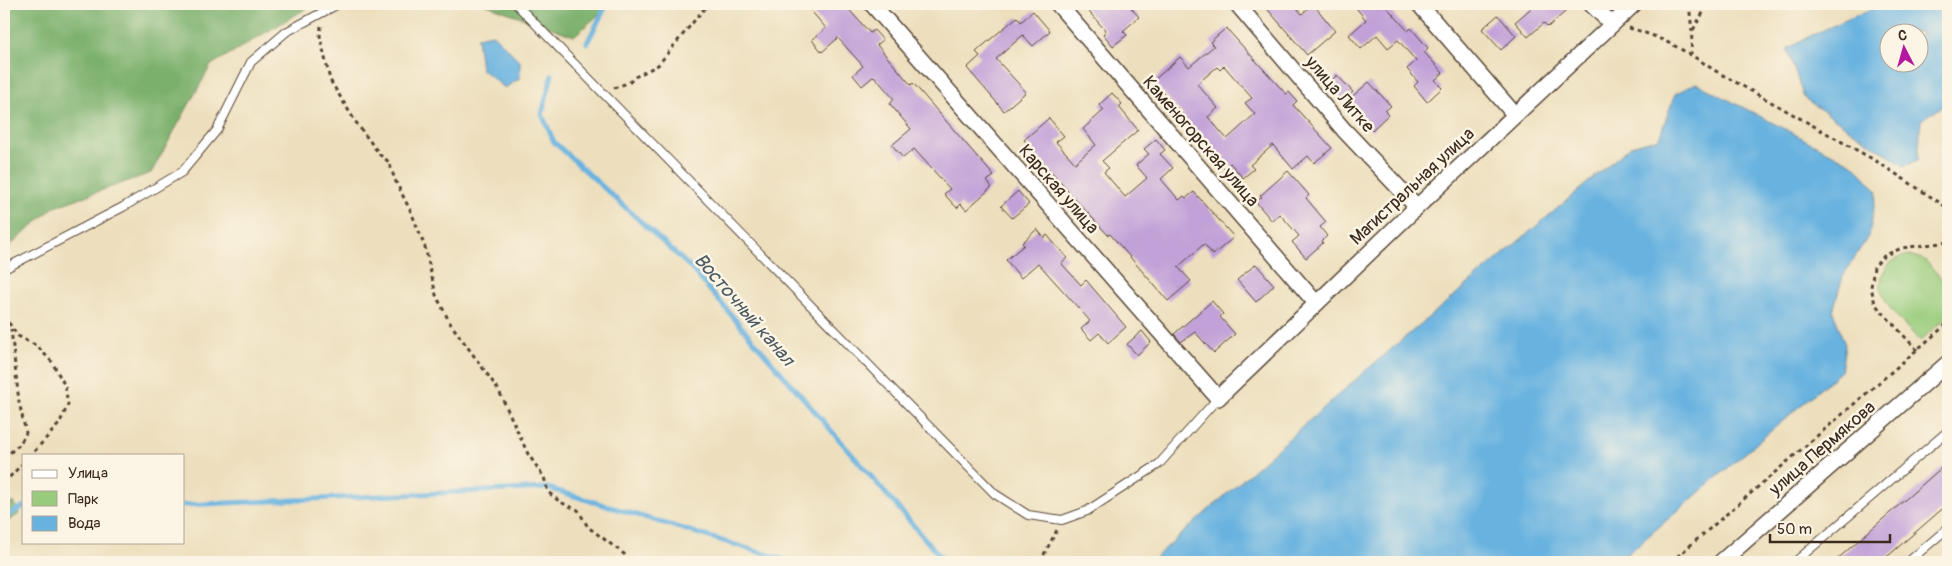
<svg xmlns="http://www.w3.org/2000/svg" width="1952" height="566" font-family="Pangolin,sans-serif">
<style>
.green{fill:#98cc7c;stroke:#6a7b4d}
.forest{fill:#7ab06c;stroke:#5a6d45}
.water{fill:#68b2e0;stroke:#526e7f;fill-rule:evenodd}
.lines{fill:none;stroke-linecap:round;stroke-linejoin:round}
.stream{stroke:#68b2e0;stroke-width:5}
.building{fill:#c2a1d8;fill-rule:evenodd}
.service-casing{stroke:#564536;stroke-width:10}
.minor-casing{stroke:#564536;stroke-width:18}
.path{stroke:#564536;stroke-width:3;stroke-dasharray:4 4;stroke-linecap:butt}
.service{stroke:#fff;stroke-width:8}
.minor{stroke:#fff;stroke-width:15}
.labels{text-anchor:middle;stroke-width:5;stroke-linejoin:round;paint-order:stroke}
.street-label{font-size:18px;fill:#3b2a1e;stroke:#fcf5e5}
.water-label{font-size:19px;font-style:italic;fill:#4b5a62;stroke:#fcf5e5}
</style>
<rect width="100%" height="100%" fill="#fcf5e5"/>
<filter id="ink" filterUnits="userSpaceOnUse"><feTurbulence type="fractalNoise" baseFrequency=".02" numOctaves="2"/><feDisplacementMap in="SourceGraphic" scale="10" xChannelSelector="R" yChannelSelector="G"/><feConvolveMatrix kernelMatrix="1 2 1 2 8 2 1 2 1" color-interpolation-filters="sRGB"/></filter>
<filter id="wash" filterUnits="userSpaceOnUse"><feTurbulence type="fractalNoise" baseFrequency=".0096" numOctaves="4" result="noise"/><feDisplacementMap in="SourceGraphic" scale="20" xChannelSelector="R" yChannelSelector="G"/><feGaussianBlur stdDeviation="1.12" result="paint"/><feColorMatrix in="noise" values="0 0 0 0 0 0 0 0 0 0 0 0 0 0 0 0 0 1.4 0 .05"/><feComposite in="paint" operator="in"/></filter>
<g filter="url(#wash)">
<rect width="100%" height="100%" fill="#eddfbd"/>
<path class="green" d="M1909,255l16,5 23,26v30l-28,25c-16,-18 -53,-47 -34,-73 5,-8 14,-11 23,-13z"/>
<path class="forest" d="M4,4h310l-103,61 -60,108 -97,34 -50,44z
M484,4h112l7,7 -29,25z
M13,502l6,12 -15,10v-17z"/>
<path class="water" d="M1882,4h66v99l-27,17 -3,41 -14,5 -100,-68 -17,-49 25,-14zM1890,32h30v30h-30z
M493,34l27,27v17l-15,10 -24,-19 -4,-32z
M1696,83l158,82 23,26 -8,44 -26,41 -10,35 12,34 -4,26 -223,191h-468l214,-190 267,-226 28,-8 16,-44z"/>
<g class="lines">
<path class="stream" d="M587,43l20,-39
M552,75l-10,39 12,28 135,124 256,296
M184,505l364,-17 244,74
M4,518l20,-12"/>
</g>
<g id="blocks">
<path class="building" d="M805,4h39l26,29 4,-3 9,10 -6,5 34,40 2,-2 81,93 -7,5 5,6 -26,23 -5,-6 -4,4 -13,-14 6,-5 -36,-40 -11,9 -11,-13 19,-16 -21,-25 4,-5 -20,-23 -12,10 -9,-11 10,-9 -25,-28 -16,14 -10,-12 14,-12z
M1082,4h46l11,13 -16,14 4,4 -14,11 -10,-12 3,-3z
M1263,4h30l9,10 11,-10 22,27 -28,24z
M1353,4h31l24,27 3,-3 17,20 -4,4 19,21 -8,7 7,8 -15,14 -13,-16 4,-4 -11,-13 9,-8 -18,-21 -10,8 -11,-13 -16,14 -12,-14 17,-15z
M1536,4h23l7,7 -18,16 -4,-4 -16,14 -13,-15z
M1033,11l17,20 -17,15 -10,-11 -27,24 30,33 -22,19 -37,-43 13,-12 -4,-4 9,-8 32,-27 4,5z
M1498,15l18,21 -15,14 -19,-21z
M1226,28l60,66 3,-2 8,9 -4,4 39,43 -18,15 -6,-7 -15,13 -20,-24 -23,20 4,4 -11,9 -13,-15 -6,6 -14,-16 3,-2 -21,-24 -4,3 -9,-10 5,-4 -31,-35 27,-24 9,10 25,-21 -4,-4zM1224,66l28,32 -7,5 10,11 -28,25 -19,-22 10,-9 -21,-24 20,-17 3,3z
M1337,75l16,17 -11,10 -15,-17z
M1369,82l22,24 -6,5 3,4 -16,15 -25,-29z
M1112,93l10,11 -3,3 19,23 -36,31 7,7 -5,4 21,25 22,-19 -11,-13 13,-11 -5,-5 12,-10 9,11 -5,4 13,14 -12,11 18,21 5,-4 2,2 8,-6 40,45 -21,18 -9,-11 -26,23 13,14 -23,20 -58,-67 -2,1 -34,-37 -50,-58 25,-22 15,18 -8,6 19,21 21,-18 -13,-16 21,-19 -5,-5z
M1288,171l21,24 -3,3 20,24 -6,5 7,9 -5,5 1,2 -17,15 -14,-16 7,-6 -19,-22 -8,7 -16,-19 6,-5 -2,-1z
M1018,191l11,13 -17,14 -11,-12z
M1037,229l7,9 3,-3 20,23 -6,5 20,22 5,-5 40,47 -18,16 -9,-10 -8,7 -10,-11 9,-8 -52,-58 -17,15 -15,-18 18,-15 -2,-2z
M1256,264l18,21 -18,17 -19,-22z
M1212,301l11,13 -3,3 15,17 -21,19 -19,-21 -14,10 -7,-8z
M1142,331l9,11 -14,13 -10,-11z
M1948,462v42l-67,58h-47z"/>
</g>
</g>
<g filter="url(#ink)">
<use href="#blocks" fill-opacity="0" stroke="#564536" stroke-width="1"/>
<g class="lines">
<defs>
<path id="service" d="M516,4l479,490 33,21 34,5 25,-9 72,-47 59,-66
M4,269l119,-62 59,-35 35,-42 34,-68 35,-30 52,-28
M1795,562l153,-131
M1908,562l40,-34"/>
<path id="minor" d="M872,4l346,394 199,-191 217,-203
M1058,4l258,299
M1237,4l107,126 73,77
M1419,4l96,111
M1591,4l20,19
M1721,562l227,-199"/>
</defs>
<use href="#service" class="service-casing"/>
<use href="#minor" class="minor-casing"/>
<path class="path" d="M1689,4l3,27 -1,23
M321,26l-1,10 10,44 25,41 25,34 9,7 6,18 17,34 13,33 11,48 14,28 48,66 30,65 16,23 4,15 12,10 18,8 10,17 36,27 6,8
M1629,28c31,8 59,24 85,42l162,91 72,47
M1693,30l15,-26
M614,88l16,-6 5,-5 23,-12 50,-61
M4,316l14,20 19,10 15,16 13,24 3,19 -9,19 -28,31
M1917,350l-42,-46 -4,-17 3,-20 11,-12 17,-7 46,-6
M4,458l16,-14 6,-11 -7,-31 -8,-73
M4,483l20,-21
M1040,562l17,-32
M1671,562l277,-239"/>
<use href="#service" class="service"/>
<use href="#minor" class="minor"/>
</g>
</g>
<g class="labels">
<g class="street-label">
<text transform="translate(1340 94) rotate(49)" y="6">улица Литке</text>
<text transform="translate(1201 141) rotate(49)" y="6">Каменогорская улица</text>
<text transform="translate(1412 186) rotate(-43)" y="6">Магистральная улица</text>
<text transform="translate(1059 189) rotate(49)" y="6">Карская улица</text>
<text transform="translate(1822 448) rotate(-41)" y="6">улица Пермякова</text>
</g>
<g class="water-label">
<text transform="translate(745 309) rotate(49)" y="7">Восточный канал</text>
</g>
</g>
<rect width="1952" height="566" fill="none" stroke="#fcf5e5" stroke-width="20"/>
<rect x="22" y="454" width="162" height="90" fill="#fcf5e5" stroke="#afa495"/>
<rect x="32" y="470" width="25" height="8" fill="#ffffff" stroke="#afa495"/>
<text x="68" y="478" font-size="15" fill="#3b2a1e">Улица</text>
<rect x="32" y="491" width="25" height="15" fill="#98cc7c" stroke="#afa495"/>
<text x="68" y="504" font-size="15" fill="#3b2a1e">Парк</text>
<rect x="32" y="516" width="25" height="15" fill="#68b2e0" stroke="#afa495"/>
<text x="68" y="528" font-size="15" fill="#3b2a1e">Вода</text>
<g transform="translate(1904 48) rotate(354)"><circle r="24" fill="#fcf5e5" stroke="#afa495"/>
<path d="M0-4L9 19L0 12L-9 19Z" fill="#b5179e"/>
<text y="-8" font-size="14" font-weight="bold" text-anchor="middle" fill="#3b2a1e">С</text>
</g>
<path d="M1770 534v8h120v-8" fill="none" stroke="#3b2a1e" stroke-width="2.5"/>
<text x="1777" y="534" font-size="15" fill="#3b2a1e" stroke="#fcf5e5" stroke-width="4" paint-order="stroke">50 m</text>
</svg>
